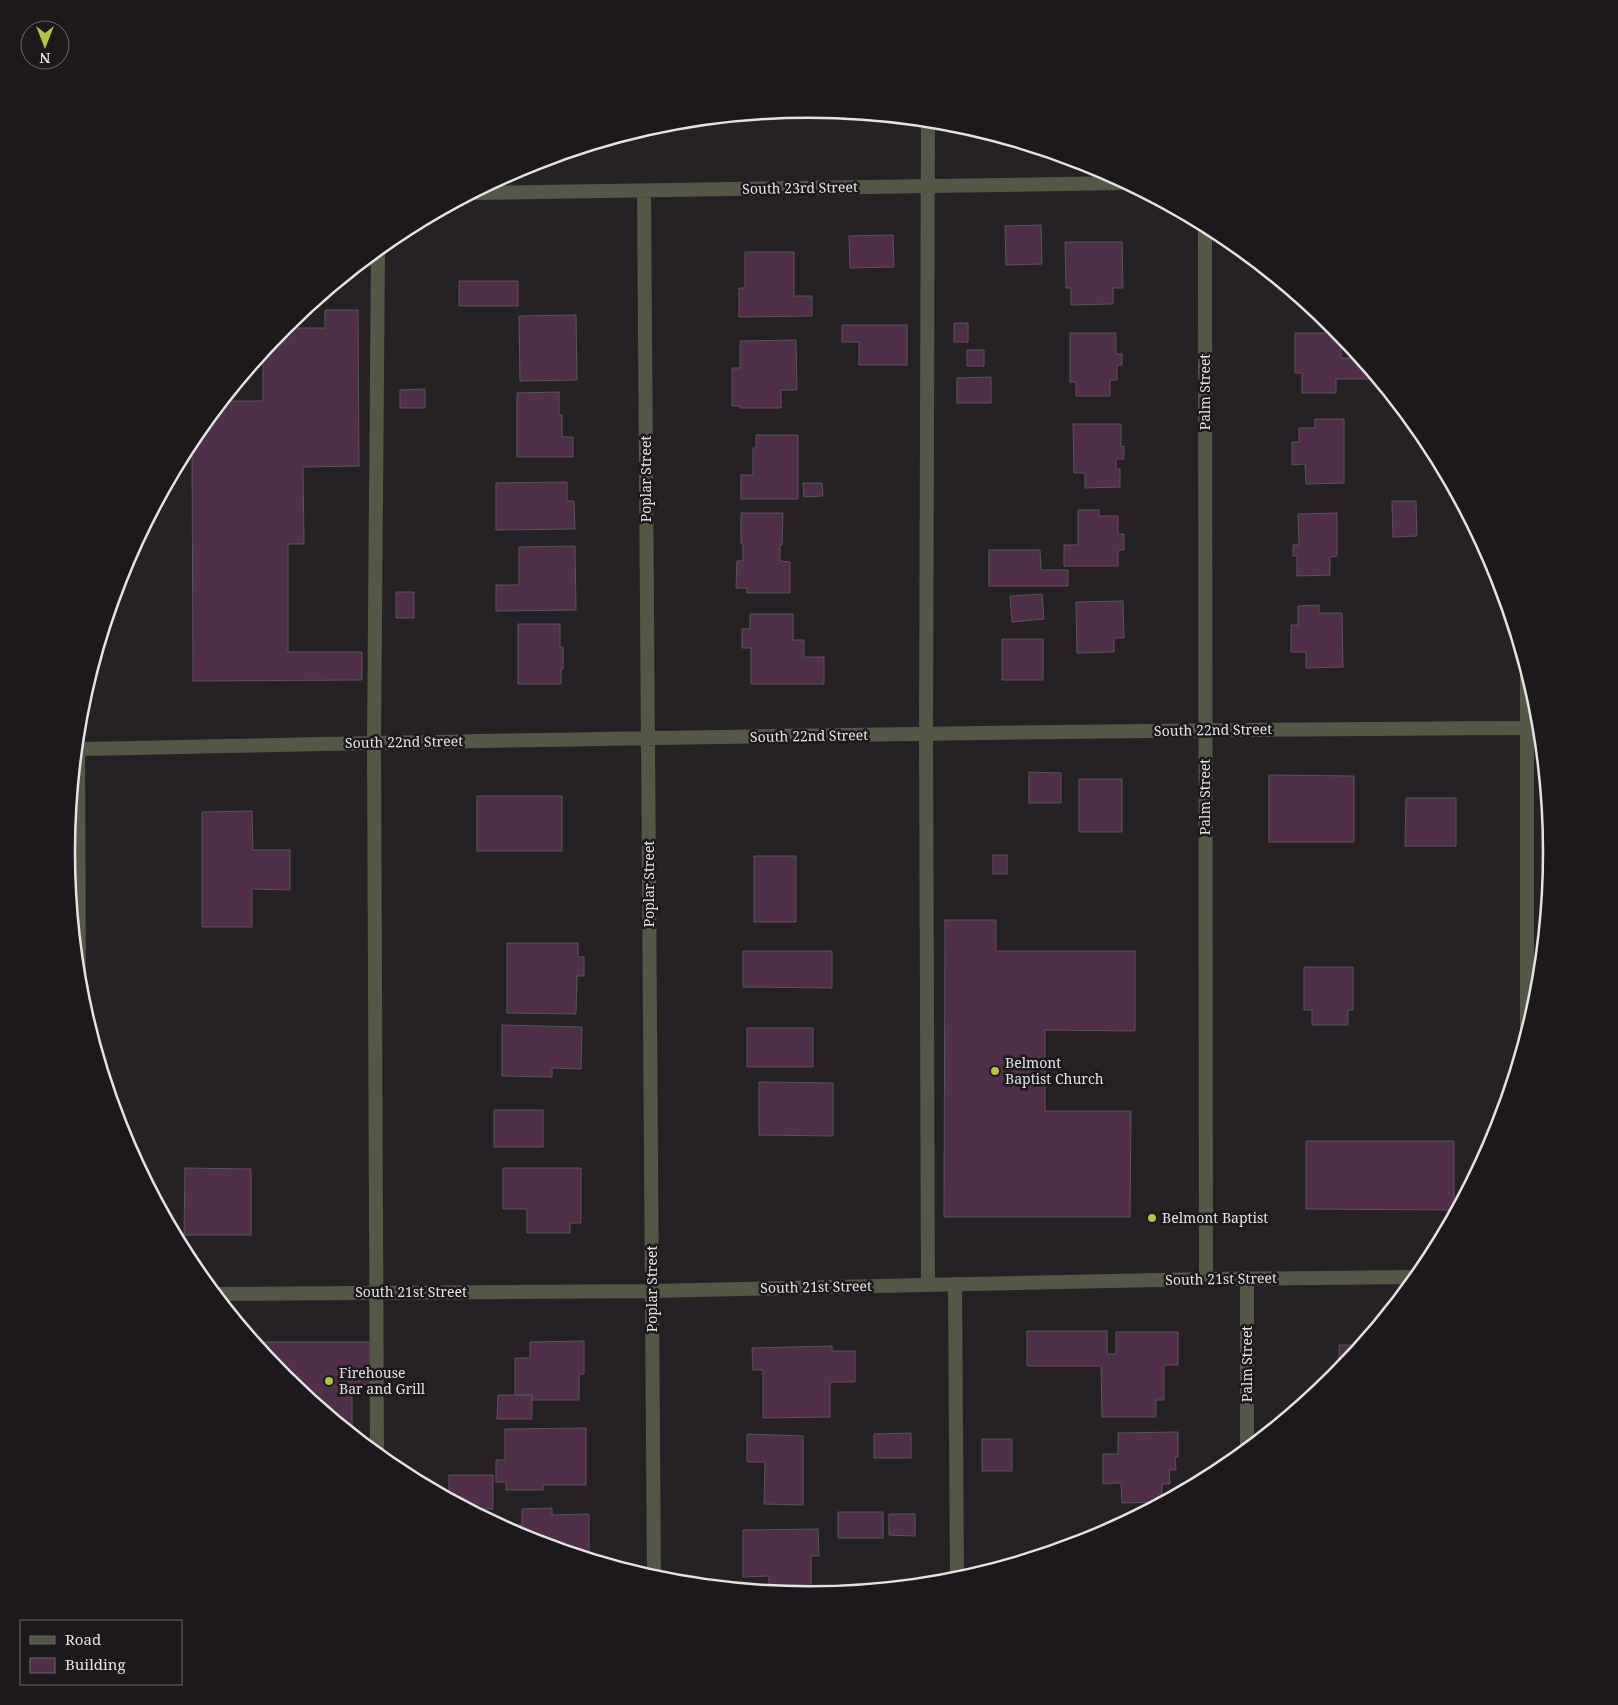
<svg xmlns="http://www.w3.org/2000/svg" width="1618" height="1705" font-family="'Noto Serif',serif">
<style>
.building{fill:#4f2f4a;stroke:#5a5559}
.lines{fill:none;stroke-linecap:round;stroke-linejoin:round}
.service{stroke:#545745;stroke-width:14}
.minor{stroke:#545745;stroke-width:14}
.tertiary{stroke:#545745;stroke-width:14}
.poi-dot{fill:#b5c249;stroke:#1c181b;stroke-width:2}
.labels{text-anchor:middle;stroke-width:5;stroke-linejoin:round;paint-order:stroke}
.street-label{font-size:14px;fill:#e5e2e4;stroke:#1c181b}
.poi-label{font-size:14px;fill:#e5e2e4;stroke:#1c181b;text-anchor:start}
.rim{fill:none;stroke:#e5e2e4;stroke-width:2.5}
</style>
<rect width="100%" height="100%" fill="#262125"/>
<path class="building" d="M1041,225l1,39 -36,1 -1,-39z
M893,235l1,32 -44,1 -1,-32z
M1065,242h57l1,46h-10v16l-42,1v-17h-5z
M745,252h49v44h18v20l-73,1v-29h6z
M459,281h59v25h-59z
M325,310h33l1,156 -56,1 1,77h-16v108h74v28l-169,1 -1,-242 31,-38h40v-48l20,-25h42z
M576,315l1,65 -57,1 -1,-65z
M954,323h14v19h-14z
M842,325h65v40h-48v-23h-17z
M1070,333h46v21h6v11h-5v15h-7v16h-34v-14h-6z
M1295,333h44l2,2v23h18l18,21h-41v14h-34v-20h-7z
M796,340l1,50h-16v18h-41v-2h-8v-38h8v-27z
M967,350h17v16h-17z
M991,377v26h-34v-25z
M425,389v19h-25v-18z
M559,392v23h3v22h11v20h-56v-64z
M1315,419h29v64l-38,1 -1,-20 -13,1v-23h7v-14h16z
M1073,424h48v23l3,-1v13h-8v10h4v18l-35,1v-15h-11z
M756,435h42v64h-57v-24h12v-27h3z
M567,482v19h7l1,28 -79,1v-47z
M803,483h19l1,13 -19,1z
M1392,501h24l1,35 -24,1z
M1078,510h21v6h19v18h6v16h-6v16h-54v-21h14z
M741,513h42l-1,32h-2v16l10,1v31h-43v-5h-11l1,-27h6v-17h-2z
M1337,513v43l-7,1v18l-33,1v-20h-4v-11h6l-1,-31z
M575,546l1,64 -80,1v-26h23v-38z
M989,550h51l1,20h27v16h-79z
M396,592h18v26h-18z
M1042,594l2,25 -32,3 -2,-26z
M1123,601l1,37h-10v14l-37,1 -1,-51z
M1319,605v8h23l1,54 -37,1v-16h-15v-27h7v-19z
M750,614h43v26h11v17h20v27h-73v-36h-9v-19h8z
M518,624h42v23h3v22h-2v15h-43z
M1002,639h41v41h-41z
M1029,772l32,1v30h-32z
M1269,775l85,1v66h-85z
M1079,779h43v53h-43z
M477,796h85v55h-85z
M1406,798h50v48h-51z
M252,811l1,39h37v40l-38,-1v38h-50v-115z
M993,855h14v19h-14z
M754,856h42v66h-42z
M945,920h51v31h139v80l-90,-1v81h86l-1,106h-186z
M507,943h71v14h6v19h-7l-1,38 -69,-1z
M743,951h89v37l-89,-1z
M1304,967h49v43h-5v15h-36v-15h-8z
M502,1025l80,2 -1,42 -29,-1v9l-50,-1z
M747,1028h66v39h-66z
M759,1082l74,1v53l-74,-1z
M494,1110h49v37h-49z
M1306,1141h148v69l-148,-1z
M185,1168l66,1v66h-67z
M503,1168h78v55h-11v10h-43v-24h-24z
M1027,1331h80v23h9v-22h62v33h-14v35h-8v17h-54l-1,-51h-74z
M584,1341v33h-5v26h-47v-5h-17v-37h15v-16z
M255,1342h116v43h-19v41l-10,-1 -58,-48z
M1339,1345h22l-22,26z
M832,1346v5h23v31h-25v35l-67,1v-48h-10l-1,-22z
M498,1395h34v24h-35z
M586,1428v57h-43v5h-37v-8h-10v-22h9v-31z
M1178,1432v25h-3l1,13h-7l1,14h-8v18l-40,1 -1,-20 -18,1v-30h15v-21z
M911,1433v25h-37v-24z
M747,1434l56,2v69l-39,-1 1,-42h-18z
M982,1439h30v32h-30z
M449,1475h44v34h-23l-21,-11z
M552,1508v7l37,-1v40h-14l-51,-15 -11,-6 4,-1v-7h5v-16z
M838,1512h45v26h-45z
M889,1514h26v22l-26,-1z
M818,1529l1,27h-8v38l-42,-3v-15l-26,1v-47z"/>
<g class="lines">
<path class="service" d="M928,121l-2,613 2,551
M1527,1032v-358
M955,1284l2,296
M377,1454l-3,-711 4,-493"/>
<path class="minor" d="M644,191l10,1387
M476,193l649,-10
M1205,226l1,1053
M78,749c487,-10 974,-19 1461,-21
M1247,1279v170
M215,1294l437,-3 554,-12 211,-2"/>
<path class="tertiary" d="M78,737l1,248"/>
</g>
<g class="poi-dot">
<circle cx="995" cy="1071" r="5"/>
<circle cx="1152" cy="1218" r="5"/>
<circle cx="329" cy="1381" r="5"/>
</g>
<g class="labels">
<g class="street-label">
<text transform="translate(800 188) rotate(-1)" y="5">South 23rd Street</text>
<text transform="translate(1205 392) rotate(-90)" y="5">Palm Street</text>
<text transform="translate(646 479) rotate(-90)" y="5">Poplar Street</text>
<text transform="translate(1213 730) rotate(-1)" y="5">South 22nd Street</text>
<text transform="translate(809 736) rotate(-1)" y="5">South 22nd Street</text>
<text transform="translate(404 742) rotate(-1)" y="5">South 22nd Street</text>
<text transform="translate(1205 797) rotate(-90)" y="5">Palm Street</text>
<text transform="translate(649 884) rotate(-90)" y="5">Poplar Street</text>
<text transform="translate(1221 1279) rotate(-1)" y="5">South 21st Street</text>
<text transform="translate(816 1287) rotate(-1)" y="5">South 21st Street</text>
<text transform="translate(652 1289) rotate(-90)" y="5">Poplar Street</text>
<text x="411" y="1297">South 21st Street</text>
<text transform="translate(1247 1364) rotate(-90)" y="5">Palm Street</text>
</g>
<g class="poi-label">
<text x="1005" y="1068">Belmont<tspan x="1005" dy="16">Baptist Church</tspan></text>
<text x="1162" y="1223">Belmont Baptist</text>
<text x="339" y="1378">Firehouse<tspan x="339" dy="16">Bar and Grill</tspan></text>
</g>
</g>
<path d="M0 0H1618V1705H0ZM75 852a734 734 0 1 1 1468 0a734 734 0 1 1-1468 0Z" fill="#1c181b" fill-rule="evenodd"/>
<path class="rim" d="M75 852a734 734 0 1 1 1468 0a734 734 0 1 1-1468 0Z"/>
<rect x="20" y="1620" width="162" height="65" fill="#1c181b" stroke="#6c696b"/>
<rect x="30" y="1636" width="25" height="8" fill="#545745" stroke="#6c696b"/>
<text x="65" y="1645" font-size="15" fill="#e5e2e4">Road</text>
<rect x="30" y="1658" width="25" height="15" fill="#4f2f4a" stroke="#6c696b"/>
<text x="65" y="1670" font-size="15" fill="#e5e2e4">Building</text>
<g transform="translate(45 45) rotate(180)"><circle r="24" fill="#1c181b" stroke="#6c696b"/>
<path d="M0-4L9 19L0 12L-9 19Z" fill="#b5c249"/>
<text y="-8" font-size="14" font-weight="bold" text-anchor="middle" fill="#e5e2e4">N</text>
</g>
</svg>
